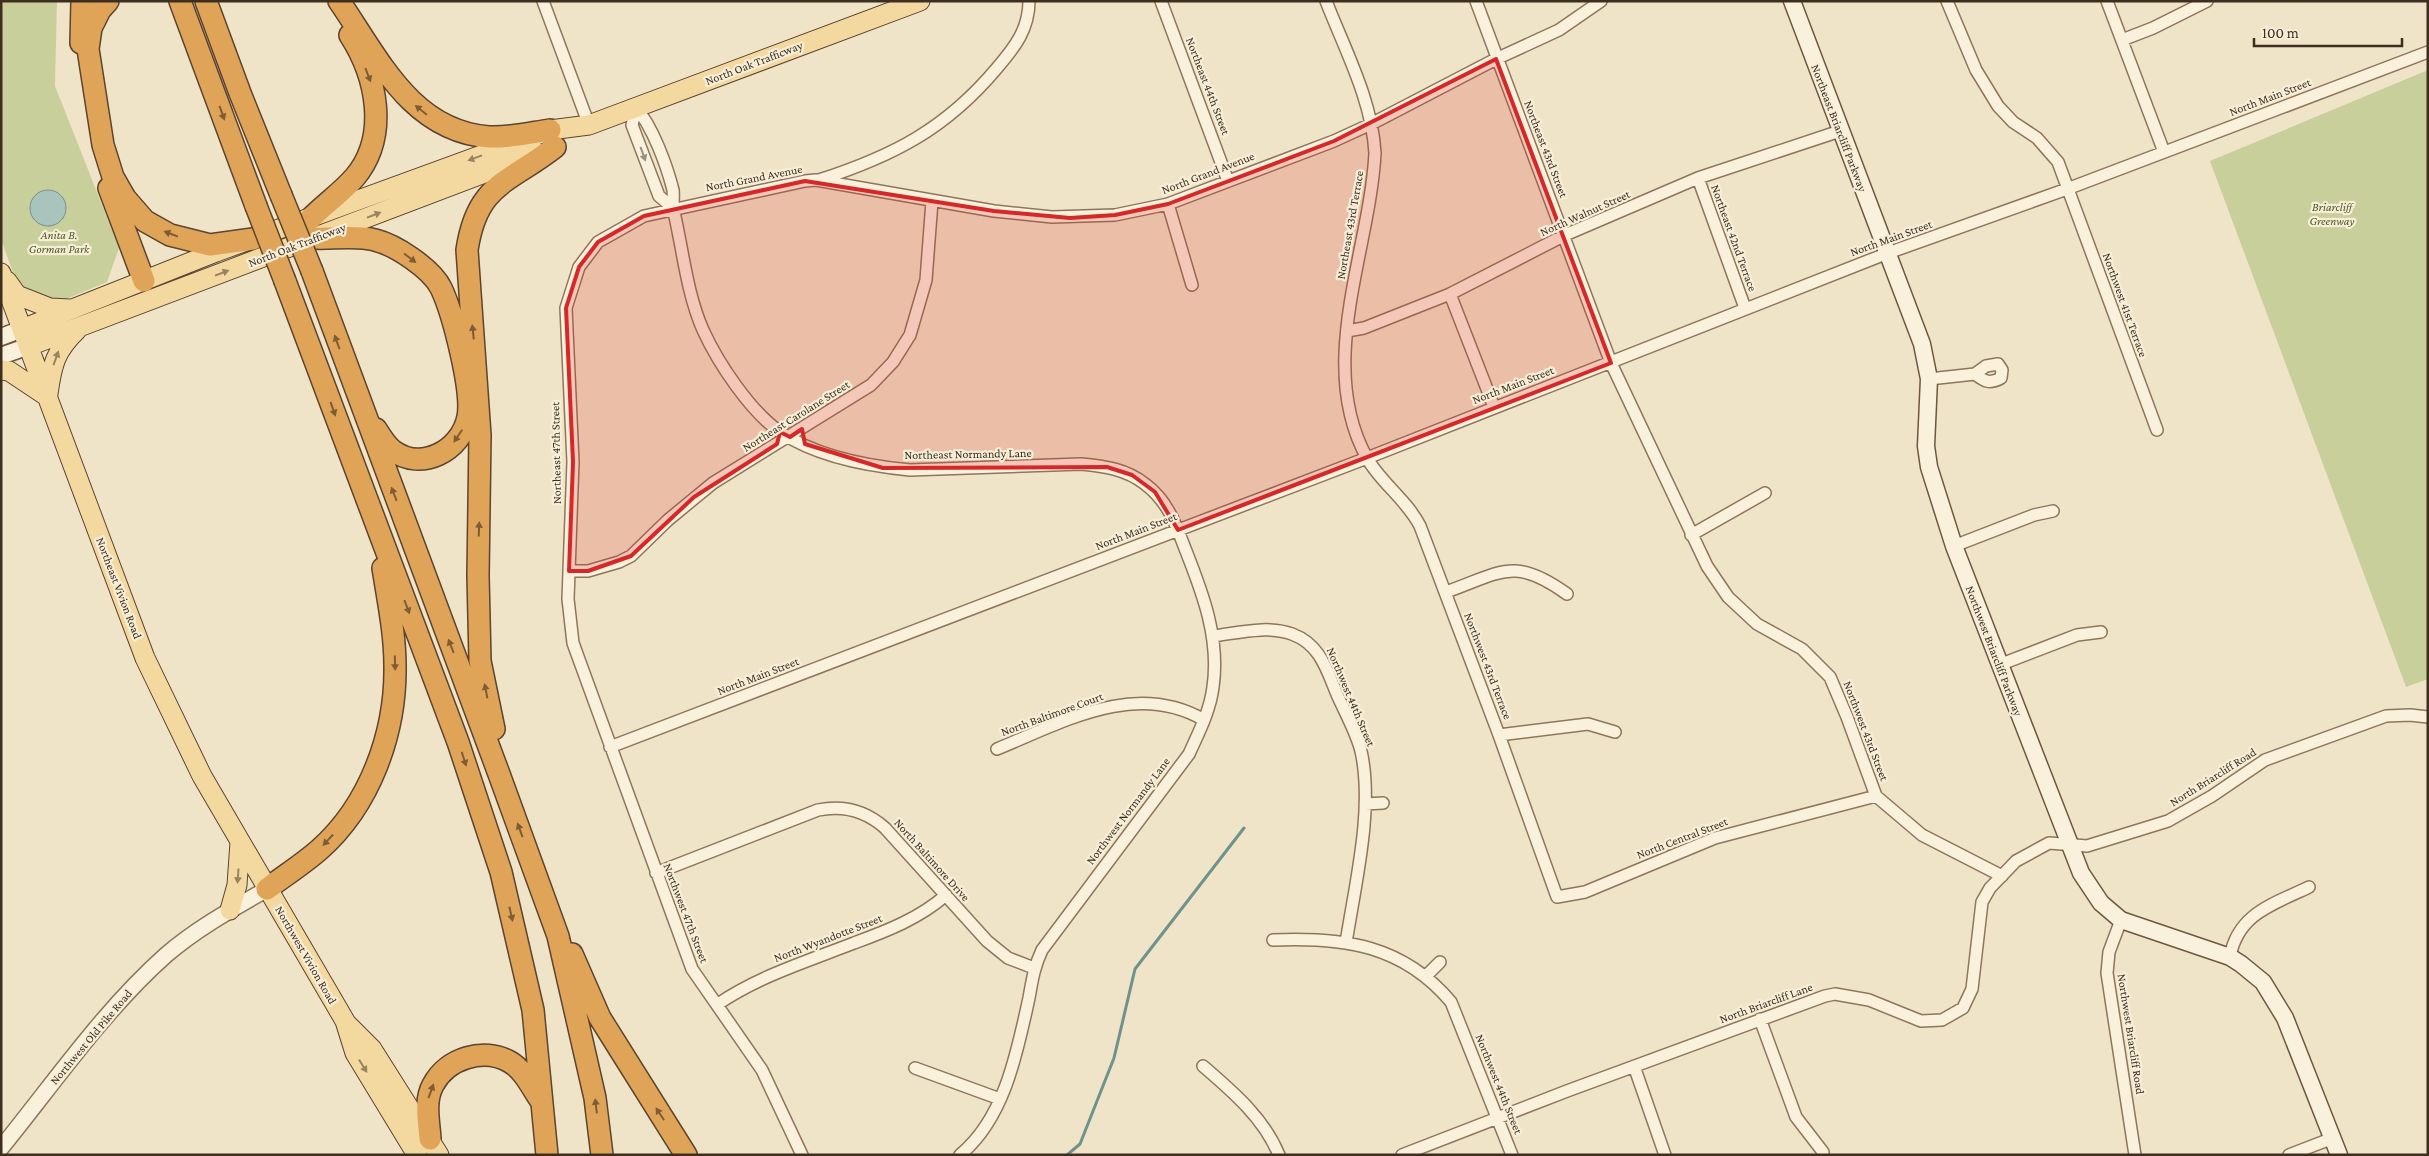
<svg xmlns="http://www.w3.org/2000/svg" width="2429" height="1156" font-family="'Crimson Pro',serif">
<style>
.green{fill:#c9cf9b}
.water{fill:#a9c4bc;stroke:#6f938a}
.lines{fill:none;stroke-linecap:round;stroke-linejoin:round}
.stream{stroke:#6f938a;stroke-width:3}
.minor-casing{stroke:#8d765c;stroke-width:14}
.tertiary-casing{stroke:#8d765c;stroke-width:18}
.secondary-casing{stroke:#6f573f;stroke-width:19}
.primary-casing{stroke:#5b4430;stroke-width:21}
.motorway-casing{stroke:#5b4430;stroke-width:24}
.minor{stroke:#faf1dc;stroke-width:11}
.tertiary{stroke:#faf1dc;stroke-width:15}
.secondary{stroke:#faf1dc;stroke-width:16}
.primary{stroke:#f3d9a0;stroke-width:19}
.motorway{stroke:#e0a458;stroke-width:21}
.motorway-bridge-casing{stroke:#5b4430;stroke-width:24;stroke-linecap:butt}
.motorway-bridge{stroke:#e0a458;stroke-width:21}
.oneway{fill:#7e5d36}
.oneway2{fill:#9c907e}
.oneway3{fill:#988460}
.marked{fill:#d62828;fill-opacity:0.2;stroke:#d62828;stroke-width:4;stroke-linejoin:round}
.labels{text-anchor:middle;stroke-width:4.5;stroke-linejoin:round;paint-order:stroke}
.street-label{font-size:12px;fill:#3d2e20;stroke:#f7eed8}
.park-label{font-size:12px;font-style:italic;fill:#4d5a26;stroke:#f7eed8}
</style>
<rect width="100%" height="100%" fill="#f0e4c8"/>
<path class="green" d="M1,1h56l-2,85 64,162 -12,34 -53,22 -33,-9 -20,-56z
M2428,70v609l-22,8 -196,-526z"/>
<path class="water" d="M30 208a18 18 0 1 1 36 0a18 18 0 1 1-36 0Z"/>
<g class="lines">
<path class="stream" d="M1067,1155l13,-11 34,-86 21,-89 109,-141"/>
<defs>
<path id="minor" d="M543,1l46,124
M1161,1l67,180
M1326,1c19,49 46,99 49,152 -5,98 -60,211 -8,305 13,24 40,42 53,68l79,209 58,162 28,-5 130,-54 161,-42
M1476,1l135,362 96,203 21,31 29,27 45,25 28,28 17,40 29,79 46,39 80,41
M1947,1l29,69 22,36 15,16 24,16 21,24 99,268
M2107,1l57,151
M2122,40l31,-12 54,-27
M636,108c16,17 31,58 37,82 1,7 -1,15 1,22 9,39 13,82 29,118 15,33 47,81 77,102 36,24 87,34 130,38l171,-6c23,2 45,5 64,20 23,17 31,41 41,67 17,43 34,88 27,136 -3,24 -14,45 -24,67l-147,196c-8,17 -10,31 -13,48 -12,54 -24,120 -69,157
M636,108l-4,17 27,71 14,12
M1698,178l47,130
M819,180c74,-24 127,-51 178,-112 18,-21 32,-39 32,-67
M1168,204l24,81
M1450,294l44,113
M1347,331l17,-3 86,-34 115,-59 133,-57 142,-47
M1929,379l46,-5 11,-8 12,-2 4,6 -1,8c-11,6 -16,4 -26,-4
M1691,535l74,-42
M1954,546l80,-31 19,-4
M569,571h19l31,-9 12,-6 37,-36 45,-37 158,-98 22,-23 17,-27 16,-55 6,-79
M1446,592c56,-20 68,-36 121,2
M1213,636c25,-3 55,-11 79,-2 27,10 34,33 44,58 8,19 20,39 25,59 13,58 -6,133 -15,192
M1999,665l78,-30 24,-3
M1499,735l89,-11 27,8
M610,747l757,-289 521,-205 179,-64 361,-137
M997,749c66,-27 138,-69 207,-29
M1365,804l18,-1
M656,873l162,-63c25,-5 48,1 67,18l102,113 21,17 26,10
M2121,920l-12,32 -2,21 28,182
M1273,940c71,-3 130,5 178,62l61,153
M2230,957c8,-44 44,-53 79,-70
M1426,976l14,-14
M718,1004c41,-28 90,-43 136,-61 33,-12 66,-25 92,-48
M1760,1019l36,98 27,35
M1203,1066c29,25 61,52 76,89
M1634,1066l31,89
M915,1068l85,31
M802,1155l-40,-85 -70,-101 -119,-326 -5,-44 5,-137 -7,-154 13,-41 19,-25 46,-26 161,-35 11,-1 178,31 58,6 63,-2 53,-11 166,-63 37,-17 125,-65 63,-29 42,-29
M1402,1155l165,-64 258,-95 10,-2 34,6 52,21 21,-1 21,-12 9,-19 10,-87 8,-14 26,-27 33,-18 38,3 81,-25 44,-25 53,-36 121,-44 24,-1 18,2
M2289,1155l44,-17"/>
<path id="tertiary" d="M1,1148c53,-65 102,-137 165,-193 30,-26 66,-46 101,-66"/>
<path id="secondary" d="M1792,1l130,343 7,35 -3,67 3,21 25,79 127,327 20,30 20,17 109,37 11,7 22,18 22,36 54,137
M1,337l21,-8
M1,356l28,-10"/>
<path id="primary" d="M1,273l144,385 57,118 143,245 10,32 62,102
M7,281l10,14 33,13 20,1
M22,329l194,-77 334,-122 39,-5 331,-124
M29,346l508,-193
M1,370l8,1 39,26
M48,394c4,-29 7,-43 29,-64
M230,910l7,-25 3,-43
M347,1024l25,25 67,106"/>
<path id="motorway" d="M108,1l-8,9 -9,18 -3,21 15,96 10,32 12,21 20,23 25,14 40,10 43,-6
M180,1l76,205
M206,1l34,92 41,102
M339,1c40,58 72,130 150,136 21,1 41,-4 61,-7
M81,43l1,-42
M109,188l35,93
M310,219c15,-15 32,-27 45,-42 34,-41 22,-100 -5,-142
M314,238c19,1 43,-3 61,2 20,5 56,28 66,48 12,25 32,103 27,129 -7,34 -47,55 -76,33 -7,-6 -11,-13 -16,-21
M312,271l187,503 59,162 37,162 7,57
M285,281l173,461 43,130 32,138 14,145
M494,729l-14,-68 -2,-85 2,-141 -13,-185c10,-67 42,-67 88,-103
M267,889c17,-13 36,-25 52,-39 51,-45 77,-117 76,-184 0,-33 -7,-66 -12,-98
M572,954l28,64 86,137
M430,1139c-1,-17 -6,-38 3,-54 14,-27 51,-38 77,-23 14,8 22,26 31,39"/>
</defs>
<use href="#minor" class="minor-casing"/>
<use href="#tertiary" class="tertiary-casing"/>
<use href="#secondary" class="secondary-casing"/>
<use href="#primary" class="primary-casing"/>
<use href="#motorway" class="motorway-casing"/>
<use href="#minor" class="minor"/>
<use href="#tertiary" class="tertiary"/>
<use href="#secondary" class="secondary"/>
<use href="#primary" class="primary"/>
<use href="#motorway" class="motorway"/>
<defs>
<path id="motorway-bridge" d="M281,195l31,76
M256,206l29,75"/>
</defs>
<use href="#motorway-bridge" class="motorway-bridge-casing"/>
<use href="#motorway-bridge" class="motorway-bridge"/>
</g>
<defs><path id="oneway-solid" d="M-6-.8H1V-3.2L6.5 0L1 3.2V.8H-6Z" transform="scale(1.25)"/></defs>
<g class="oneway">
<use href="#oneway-solid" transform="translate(368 75) rotate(69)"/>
<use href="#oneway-solid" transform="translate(421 110) rotate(-141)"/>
<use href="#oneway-solid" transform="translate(222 113) rotate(70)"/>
<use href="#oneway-solid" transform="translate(171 234) rotate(-159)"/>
<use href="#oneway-solid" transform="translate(410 258) rotate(37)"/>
<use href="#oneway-solid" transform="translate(473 332) rotate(-96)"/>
<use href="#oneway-solid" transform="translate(337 342) rotate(-110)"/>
<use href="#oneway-solid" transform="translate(333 409) rotate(70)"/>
<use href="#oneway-solid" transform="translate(458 436) rotate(124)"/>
<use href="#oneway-solid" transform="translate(394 494) rotate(-111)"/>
<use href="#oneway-solid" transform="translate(479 529) rotate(-88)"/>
<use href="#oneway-solid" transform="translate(407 607) rotate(69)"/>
<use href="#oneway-solid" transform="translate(451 646) rotate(-111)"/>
<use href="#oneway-solid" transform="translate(395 663) rotate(89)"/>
<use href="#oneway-solid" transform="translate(486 691) rotate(-101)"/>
<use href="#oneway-solid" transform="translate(464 759) rotate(72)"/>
<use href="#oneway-solid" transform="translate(520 830) rotate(-110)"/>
<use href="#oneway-solid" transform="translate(328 840) rotate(133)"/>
<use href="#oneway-solid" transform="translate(511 914) rotate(77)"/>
<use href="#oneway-solid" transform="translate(431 1091) rotate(-70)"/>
<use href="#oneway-solid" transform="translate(596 1106) rotate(-97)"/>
<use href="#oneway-solid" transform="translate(660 1114) rotate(-123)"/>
</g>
<use class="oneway2" href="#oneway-solid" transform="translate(643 154) rotate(70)"/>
<g class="oneway3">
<use href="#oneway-solid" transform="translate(475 158) rotate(160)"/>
<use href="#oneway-solid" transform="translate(374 215) rotate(-21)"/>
<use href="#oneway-solid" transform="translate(222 273) rotate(-21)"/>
<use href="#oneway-solid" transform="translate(56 358) rotate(-70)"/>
<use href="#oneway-solid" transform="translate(238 876) rotate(94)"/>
<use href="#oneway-solid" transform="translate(363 1066) rotate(58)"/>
</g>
<path class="marked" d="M1496,59l115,304 -433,167 -23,-38 -23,-17 -25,-8 -224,1 -78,-24 -3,-15 -12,8 -10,-5 -3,12 -83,53 -63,59 -43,15h-19l4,-109 -7,-154 13,-41 19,-25 46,-26 161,-35 189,30 76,7 45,-3 53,-11 166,-63z"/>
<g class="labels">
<g class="street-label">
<text transform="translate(754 63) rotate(-21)" y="4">North Oak Trafficway</text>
<text transform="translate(1208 86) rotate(69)" y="4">Northeast 44th Street</text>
<text transform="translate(2270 97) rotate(-21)" y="4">North Main Street</text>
<text transform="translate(1839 128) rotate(69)" y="4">Northeast Briarcliff Parkway</text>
<text transform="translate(1546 149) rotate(69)" y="4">Northeast 43rd Street</text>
<text transform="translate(1208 173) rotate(-21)" y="4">North Grand Avenue</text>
<text transform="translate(754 178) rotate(-11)" y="4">North Grand Avenue</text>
<text transform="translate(1585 213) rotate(-24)" y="4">North Walnut Street</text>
<text transform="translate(1350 225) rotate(-80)" y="4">Northeast 43rd Terrace</text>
<text transform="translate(1734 238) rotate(70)" y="4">Northeast 42nd Terrace</text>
<text transform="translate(1891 238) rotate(-20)" y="4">North Main Street</text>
<text transform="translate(297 245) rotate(-21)" y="4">North Oak Trafficway</text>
<text transform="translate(2125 305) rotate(70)" y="4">Northwest 41st Terrace</text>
<text transform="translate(1513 385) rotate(-21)" y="4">North Main Street</text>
<text transform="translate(796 416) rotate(-32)" y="4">Northeast Carolane Street</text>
<text transform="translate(556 453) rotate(-91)" y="4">Northeast 47th Street</text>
<text transform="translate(968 454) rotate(-1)" y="4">Northeast Normandy Lane</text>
<text transform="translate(1136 531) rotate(-21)" y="4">North Main Street</text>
<text transform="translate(119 588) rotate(69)" y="4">Northeast Vivion Road</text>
<text transform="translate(1994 651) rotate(69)" y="4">Northwest Briarcliff Parkway</text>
<text transform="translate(1488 666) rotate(69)" y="4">Northwest 43rd Terrace</text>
<text transform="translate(758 676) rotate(-21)" y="4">North Main Street</text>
<text transform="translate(1351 697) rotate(67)" y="4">Northwest 44th Street</text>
<text transform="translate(1052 714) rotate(-20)" y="4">North Baltimore Court</text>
<text transform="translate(1866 731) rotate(69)" y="4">Northwest 43rd Street</text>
<text transform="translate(2213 777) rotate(-32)" y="4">North Briarcliff Road</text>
<text transform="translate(1128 811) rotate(-53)" y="4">Northwest Normandy Lane</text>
<text transform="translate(1682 838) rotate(-21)" y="4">North Central Street</text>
<text transform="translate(932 860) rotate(48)" y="4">North Baltimore Drive</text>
<text transform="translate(686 913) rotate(69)" y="4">Northwest 47th Street</text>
<text transform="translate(828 938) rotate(-21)" y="4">North Wyandotte Street</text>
<text transform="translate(306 955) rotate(60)" y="4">Northwest Vivion Road</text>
<text transform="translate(1766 1003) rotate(-20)" y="4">North Briarcliff Lane</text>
<text transform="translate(2131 1034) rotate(81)" y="4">Northwest Briarcliff Road</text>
<text transform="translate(91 1037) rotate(-50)" y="4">Northwest Old Pike Road</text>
<text transform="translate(1499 1084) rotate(68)" y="4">Northwest 44th Street</text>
</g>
<g class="park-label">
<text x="2332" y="211">Briarcliff<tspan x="2332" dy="14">Greenway</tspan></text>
<text x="59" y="239">Anita B.<tspan x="59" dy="14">Gorman Park</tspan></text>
</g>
</g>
<rect width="2429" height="1156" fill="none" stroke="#3d2e20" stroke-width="5"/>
<path d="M2254 38v8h148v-8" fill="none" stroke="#3d2e20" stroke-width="2.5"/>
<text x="2262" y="38" font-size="15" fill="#3d2e20" stroke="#f7eed8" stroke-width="4" paint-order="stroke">100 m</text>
</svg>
